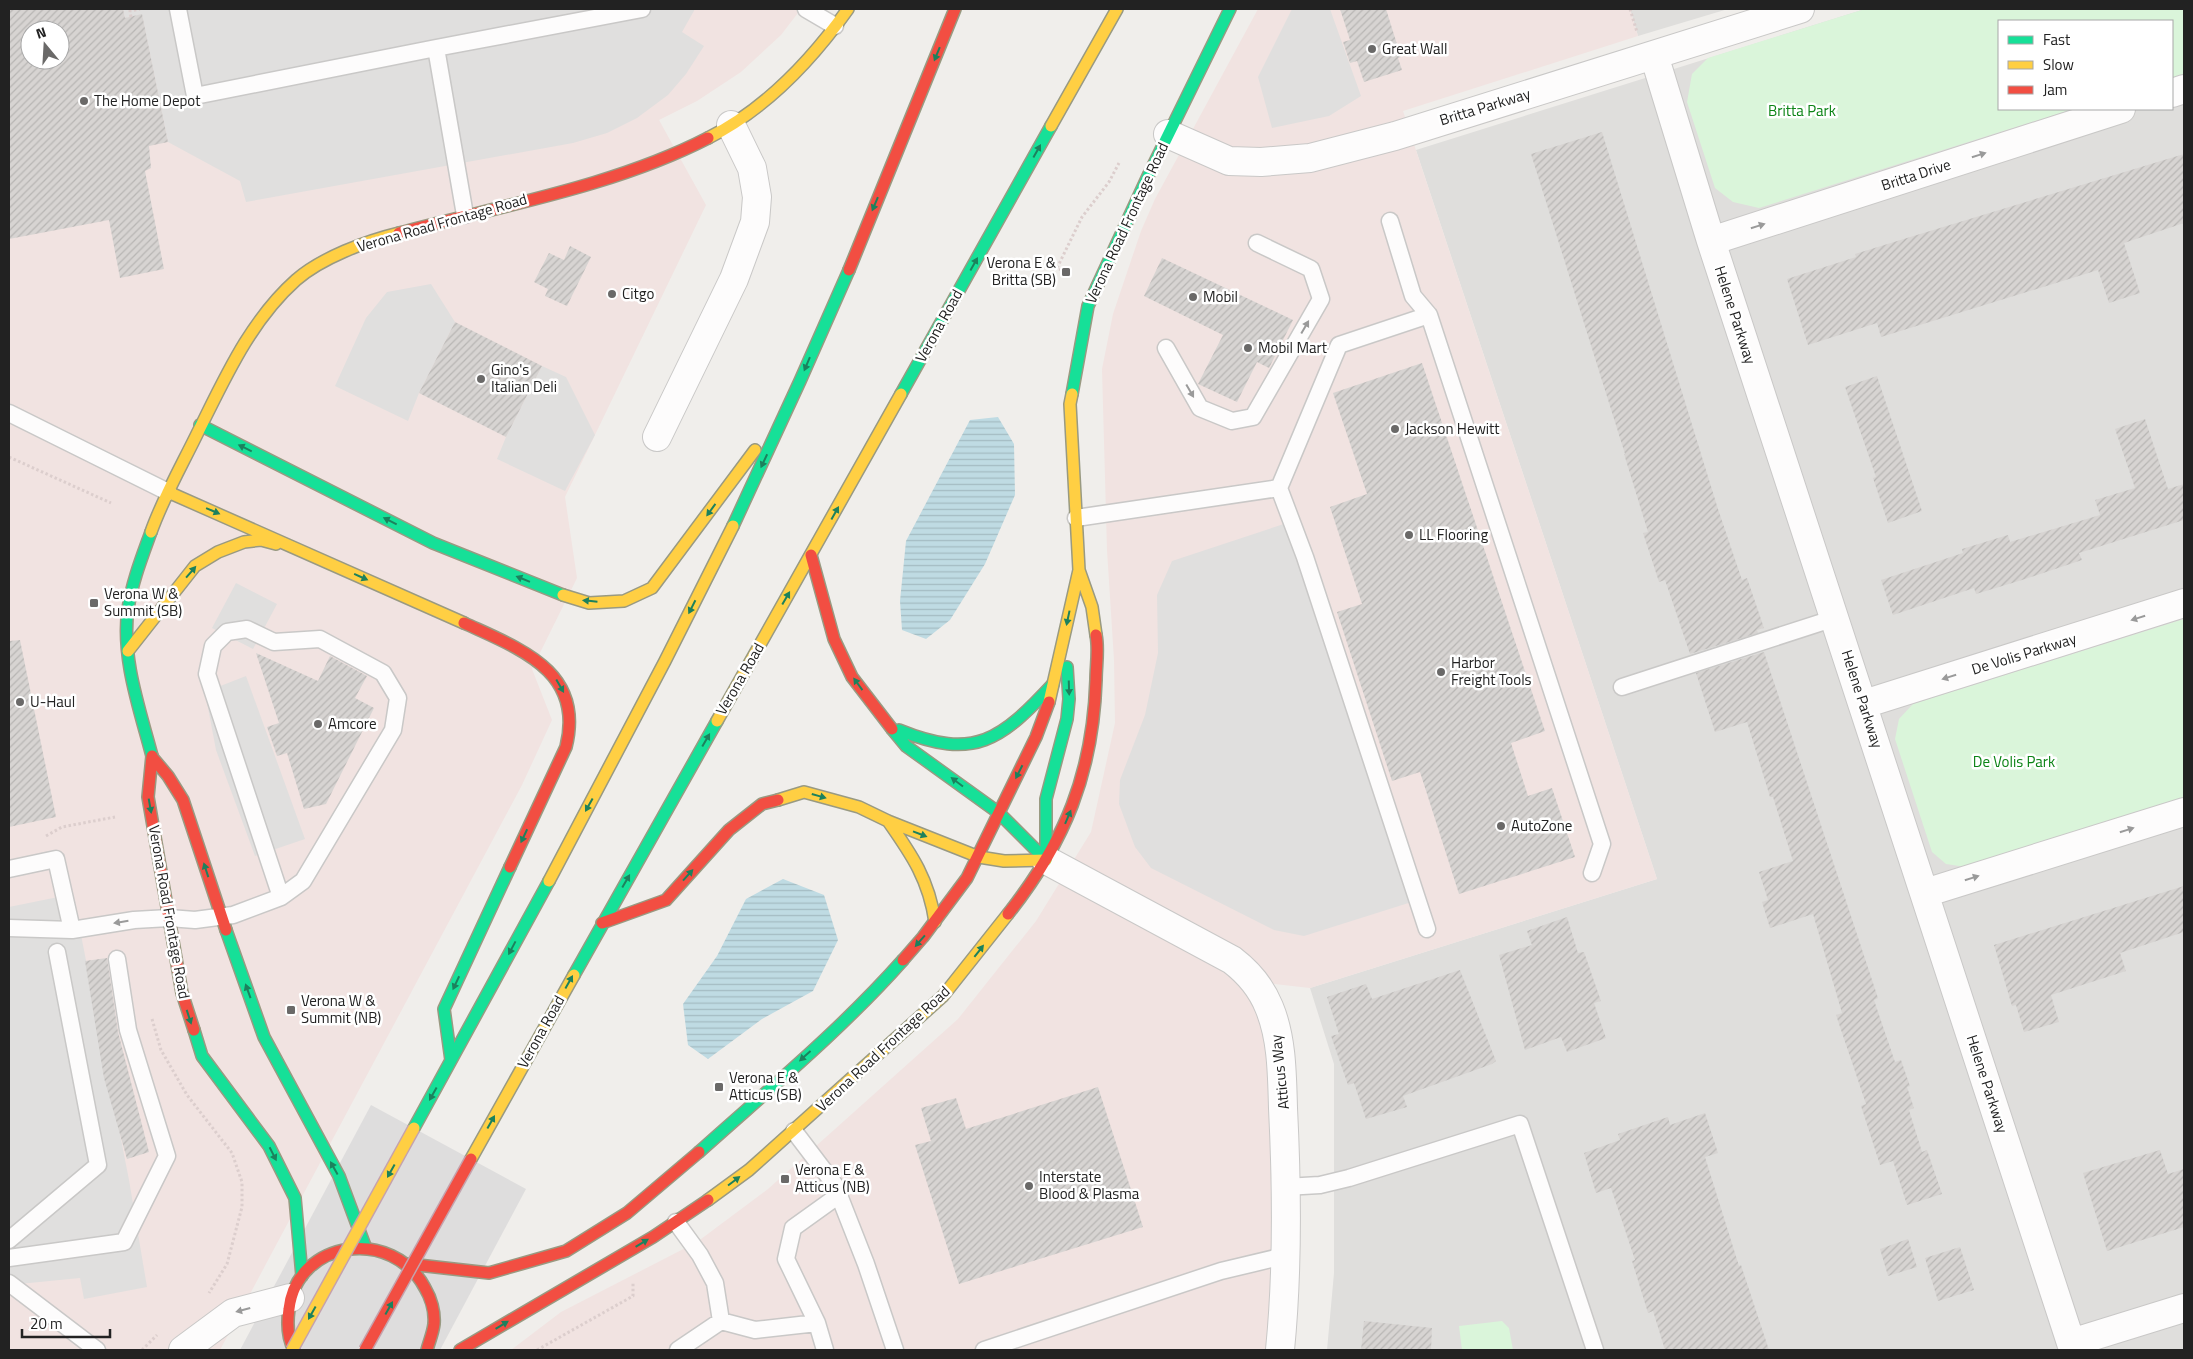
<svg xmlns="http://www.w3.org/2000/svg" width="2193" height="1359" font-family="'Titillium Web',sans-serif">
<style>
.residential{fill:#dfdedc;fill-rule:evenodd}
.commercial{fill:#f1e3e1;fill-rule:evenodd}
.park{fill:#daf5da}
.parking{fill:#e0dfde}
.water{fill:url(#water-rules)}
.pier{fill:#dedddd}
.building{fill:url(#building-hatch);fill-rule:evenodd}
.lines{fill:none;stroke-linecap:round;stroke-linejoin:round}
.lane-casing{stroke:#c9c8c7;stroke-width:19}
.street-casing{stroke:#c9c8c7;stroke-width:30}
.fast-casing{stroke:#999a82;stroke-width:14}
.slow-casing{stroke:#999a82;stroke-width:14}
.jam-casing{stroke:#999a82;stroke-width:14}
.path{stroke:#dccecd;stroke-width:3;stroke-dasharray:2.5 2.5;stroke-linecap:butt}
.lane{stroke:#fdfcfc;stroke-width:16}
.street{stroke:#fdfcfc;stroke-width:28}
.fast{stroke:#16e098;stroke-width:11}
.slow{stroke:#ffcf43;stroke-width:11}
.jam{stroke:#f24e42;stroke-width:11}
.slow-bridge-casing{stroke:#c5a2ac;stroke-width:14;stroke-linecap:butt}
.jam-bridge-casing{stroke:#c5a2ac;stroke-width:14;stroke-linecap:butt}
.slow-bridge{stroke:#ffcf43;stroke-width:11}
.jam-bridge{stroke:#f24e42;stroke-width:11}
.oneway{fill:#1c815d}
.oneway2{fill:#9a9a9a}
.poi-dot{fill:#6a6968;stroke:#fff;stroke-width:2}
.labels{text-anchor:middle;stroke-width:5;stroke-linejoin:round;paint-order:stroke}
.poi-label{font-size:15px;fill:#222;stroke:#fff;text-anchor:start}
.street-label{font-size:15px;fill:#222;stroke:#fff}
.park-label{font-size:15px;fill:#0c8416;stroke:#fff}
</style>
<defs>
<pattern id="water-rules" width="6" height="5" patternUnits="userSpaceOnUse" patternTransform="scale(1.25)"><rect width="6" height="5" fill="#bfdbe3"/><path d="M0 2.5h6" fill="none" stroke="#a4bcc2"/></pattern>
<pattern id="building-hatch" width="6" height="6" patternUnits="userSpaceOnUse" patternTransform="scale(1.25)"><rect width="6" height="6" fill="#d7d4d2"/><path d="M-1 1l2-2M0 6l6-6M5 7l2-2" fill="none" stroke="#b8b6b4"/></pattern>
</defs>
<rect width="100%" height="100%" fill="#f0eeeb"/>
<path class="residential" d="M1630,9h98l-90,27z
M1865,9h319v1341h-857l7,-77v-209l-24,-76 347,-109 -241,-729zM1999,21h173v88h-173z"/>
<path class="commercial" d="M9,9h792l-20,26 -40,37 -44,29 -38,19 47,85 -141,292 12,81 -45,91 20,51 -30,65 -302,565h-211zM30,30h30v30h-30z
M1258,9h372l8,27 -235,75 254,768 -347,109 -53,-6 13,25 10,343h-769l50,-38 136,-70 71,-53 190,-170 78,-98 55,-89 24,-109 -1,-63 -7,-110 -5,-181 11,-55 28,-83 14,-32z"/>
<path class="park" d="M1865,9h319v65l-12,4v-57h-173v88h74l-314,99 -26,-6 -18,-14 -28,-86 5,-28 16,-16z
M2184,619v179l-218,69 -20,-3 -14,-12 -37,-113 4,-20 14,-15z
M1502,1321l7,7 4,22h-51l-3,-24z"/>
<path class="parking" d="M123,9h572l-13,23 22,14 -18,28 -18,21 -31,23 -30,15 -34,10 -327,59 -6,-21 -72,-39 -26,-127 -17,3z
M1292,9h38l31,87 -32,20 -57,12 -14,-51z
M431,284l24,38 -36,71 -11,28 -73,-35 31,-68 21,-26z
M542,366l24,11 29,58 -30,56 -68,-32 9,-22z
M1293,521l125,379 -114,36 -30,-6 -123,-62 -16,-21 -16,-43 1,-24 25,-65 13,-62 -1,-58 15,-34z
M236,583l41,21 -24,45 -41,-21z
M246,676l59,163 -50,17 -39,-106 -11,-58z
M73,894l56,286 18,107 -63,12 -4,-21 -71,7v-378z"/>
<path class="water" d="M998,417l16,27 1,51 -30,69 -35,56 -24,19 -24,-9 -2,-29 6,-60 64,-121z
M783,879l41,16 14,45 -25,51 -51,28 -54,40 -20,-14 -5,-41 34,-48 29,-57z"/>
<path class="pier" d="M371,1105l155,84 -86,161h-200z"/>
<path class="building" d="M9,9h114l2,9 17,-4 26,128 -19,4 2,22 -6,3 19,98 -44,9 -11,-58 -100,19zM30,30h30v30h-30z
M1340,9h46l15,48 -3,1 4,12 -38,12 -7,-21 -7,2 -7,-21 7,-2z
M1602,132l116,377 24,71 5,-2 17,50 -7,2 1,3 -68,21 -25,-74 -6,2 -16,-49 5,-1 -24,-78h1l-94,-300z
M2184,154v69l-60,20 16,50 -31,10 -11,-33 -217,67 -4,-14 -69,22 -21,-66 69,-22 -1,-3 52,-16z
M570,246l21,11 -24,49 -22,-10 3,-7 -14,-7 15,-29 15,7z
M1162,258l131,62 -24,48 -12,-6 -20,40 -39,-18 25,-49 -79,-39z
M455,322l87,44 -36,71 -87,-44z
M1422,363l123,368 -34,12 17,53 24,-8 23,69 -116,37 -39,-122 -28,9 -55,-169 25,-8 -32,-97 37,-13 -34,-101z
M1877,376l45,135 -34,12 -15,-45 3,-1 -31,-90z
M2145,419l23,70 16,-5v36l-105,33 3,7 -60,20 -46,14 -2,-6 -81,27 -12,-35 82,-27 -1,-4 46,-14 2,7 90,-27 -5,-15 40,-12 -20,-59z
M20,640l36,177 -47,10v-186z
M1764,652l114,346 -4,2 21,62 6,-2 9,26 -3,1 7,21 -5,2 13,42 5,-2 15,44 -35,11 -14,-44 -13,4 -19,-59 5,-2 -30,-89 6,-2 -29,-99 -43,14 -8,-26 6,-2 -9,-28 34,-11 -20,-64h-3l-23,-75 -32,10 -19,-59z
M256,653l62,28 12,-25 37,20 -12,22 19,10 -48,96 -22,5 -17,-56 -10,3 -10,-29 12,-4z
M2184,886v46l-64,21 6,18 -75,24 8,27 -35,10 -8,-27 -4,1 -18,-61z
M1567,917l11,36 6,-1 17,49 -7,2 12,35 -39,14 -6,-15 -36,13 -26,-95 33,-10 -5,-14z
M107,958l11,74 31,120 -22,7 -23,-81 -19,-117z
M1460,970l36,91 -4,3 -89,32 4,11 -41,12 -12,-36 -6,2 -17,-49 8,-2 -12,-37 39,-13 6,15z
M1098,1087l45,140 -184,57 -44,-139 16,-4 -10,-33 35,-10 10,31z
M1705,1113l13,40 -13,4 34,109 2,-1 28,85h-104l-12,-39 -5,2 -16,-52 3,-1 -24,-72 -15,5 -12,-40 36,-13 -2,-6 50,-17 2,8z
M2160,1150l8,24 16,-5v58l-77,24 -24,-78z
M1908,1239l9,28 -29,9 -8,-27z
M1960,1247l14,43 -36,11 -13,-43z
M1364,1321l68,7 -1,22h-70z"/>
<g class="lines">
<defs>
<path id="lane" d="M178,9l17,87 241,-48 29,167
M806,9l29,17
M436,48l206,-39
M1390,221l23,75 16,19
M1166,348l34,60 32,13 21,-4 68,-118 -10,-30 -54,-26
M9,413l159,79
M1279,488l60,-143 90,-30 173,529 -10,29
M1076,518l203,-30 26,69 122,372
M1622,687l213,-69
M9,869l47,-10 16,71
M9,928l63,2 62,-10 35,-2 26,2 38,-5 48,-18 22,-16 90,-151 5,-32 -15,-25 -63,-34 -46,3 -27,-13 -20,3 -14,14 -6,28 74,223
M794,1131l41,54 31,79 29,86
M1285,1187l35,-2 29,-7 171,-54 75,226
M676,1222l24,33 15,28 6,38 -43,29
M9,1240l89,-75 -41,-213
M9,1258l115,-16 43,-86 -39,-126 -11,-71
M9,1283l88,67
M721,1321l34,9 62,-7 -31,-64 7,-31 46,-33
M817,1323l8,27
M984,1350l237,-79 63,-15"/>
<path id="street" d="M1654,55l57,186 360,1102
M2172,93l12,-4
M1168,134l61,27 32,1 49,-4 85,-22 405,-127
M1711,241l410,-132
M657,437l77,-158 21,-57 2,-25 -5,-29 -21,-43
M1864,704l320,-101
M1046,860l186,100c17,13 29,27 37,47 13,31 13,67 14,101 4,80 5,162 -3,242
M1925,893l259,-81
M2071,1343l113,-35
M183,1350l50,-37 57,-15"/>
<path id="fast" d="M901,394l150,-268
M1072,394l16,-88 61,-132 81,-165
M200,425l233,118 130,52
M733,526l67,-145 49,-111
M151,532c-9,25 -19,50 -23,77 -7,49 12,101 24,147
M892,729l14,17 93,67 47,47
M899,730c76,31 102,10 154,-46
M1046,859v-60l21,-80 2,-20 -2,-32
M226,930l38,107 75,139 26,70
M574,975l143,-254
M194,1030l8,26 67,90 26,52 7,78
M451,1060l-7,-51 66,-142
M414,1128l135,-247
M699,1152c69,-62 142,-122 204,-192"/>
<path id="slow" d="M1051,126l66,-117
M708,138c58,-29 103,-77 140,-129
M1072,394l-2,10 9,166 13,37 4,28
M168,492l296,131
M151,532c12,-34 31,-67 47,-100 27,-54 52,-111 98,-152 25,-22 70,-39 103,-47
M563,595l26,8 35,-2 28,-13 103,-138
M128,651l67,-85 23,-14 26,-10 17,-2 15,4
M1049,702l30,-132
M717,721l184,-327
M778,800l26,-8 55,15 29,14 91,36 25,4 42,-1
M888,821c24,34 41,59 47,101
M549,881l116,-220 68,-135
M471,1159l103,-184
M708,1200l41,-30 194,-174 65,-82"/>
<path id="jam" d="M399,233c101,-27 216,-47 309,-95
M849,270l106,-261
M811,555l23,84 18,38 40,52
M464,623c56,26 121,48 102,124l-56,120
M152,756l-4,41 34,196 12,37
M152,757l16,19 15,24 43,130
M1008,914c57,-72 85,-141 88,-234 0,-14 3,-31 0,-45
M602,923l64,-23 63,-70 33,-26 16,-4
M903,960l20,-23 44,-59 69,-141 13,-35
M409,1264l80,9 77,-22 61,-38 72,-61
M294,1350c-7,-13 -7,-27 -5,-41 8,-70 104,-82 136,-21 6,10 10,24 9,36 -1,9 -5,18 -7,26
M460,1350l193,-113 55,-37"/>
</defs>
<use href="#lane" class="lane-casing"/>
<use href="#street" class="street-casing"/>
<use href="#fast" class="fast-casing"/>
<use href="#slow" class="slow-casing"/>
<use href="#jam" class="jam-casing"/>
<path class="path" d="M1630,9l7,23
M131,17l-1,-6 10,-2
M1066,272l-9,-4 25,-51 27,-35 10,-19
M9,457l102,46
M46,836l16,-9 53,-10
M152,1019l9,31 26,45 45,58 10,29v25l-15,57 -18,29
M142,1350l15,-15
M537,1350l96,-54v-13"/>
<use href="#lane" class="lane"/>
<use href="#street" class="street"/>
<use href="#fast" class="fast"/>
<use href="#slow" class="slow"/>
<use href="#jam" class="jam"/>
<defs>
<path id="slow-bridge" d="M292,1350l122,-222"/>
<path id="jam-bridge" d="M365,1350l106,-191"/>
</defs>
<use href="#slow-bridge" class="slow-bridge-casing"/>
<use href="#jam-bridge" class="jam-bridge-casing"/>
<use href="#slow-bridge" class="slow-bridge"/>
<use href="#jam-bridge" class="jam-bridge"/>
</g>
<defs><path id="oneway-solid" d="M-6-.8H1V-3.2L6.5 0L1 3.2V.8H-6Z" transform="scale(1.25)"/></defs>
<g class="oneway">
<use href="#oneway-solid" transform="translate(937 54) rotate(112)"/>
<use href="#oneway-solid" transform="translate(1037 151) rotate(-61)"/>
<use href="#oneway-solid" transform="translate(875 204) rotate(113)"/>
<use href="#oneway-solid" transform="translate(974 264) rotate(-61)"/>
<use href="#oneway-solid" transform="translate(807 364) rotate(113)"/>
<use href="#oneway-solid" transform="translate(245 448) rotate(-154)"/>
<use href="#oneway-solid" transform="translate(764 461) rotate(115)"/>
<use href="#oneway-solid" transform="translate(711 510) rotate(126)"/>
<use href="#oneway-solid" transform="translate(213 511) rotate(23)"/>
<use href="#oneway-solid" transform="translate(835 513) rotate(-61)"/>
<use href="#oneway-solid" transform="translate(390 521) rotate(-153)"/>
<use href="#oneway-solid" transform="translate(191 572) rotate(-49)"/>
<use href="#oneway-solid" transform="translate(361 577) rotate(24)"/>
<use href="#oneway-solid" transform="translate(523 579) rotate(-158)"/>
<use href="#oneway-solid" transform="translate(786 598) rotate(-60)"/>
<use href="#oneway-solid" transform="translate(590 601) rotate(-174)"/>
<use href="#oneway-solid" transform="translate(692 607) rotate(117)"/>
<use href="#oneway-solid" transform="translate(1068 618) rotate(102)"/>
<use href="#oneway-solid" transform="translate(858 684) rotate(-126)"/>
<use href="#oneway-solid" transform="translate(560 686) rotate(60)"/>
<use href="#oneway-solid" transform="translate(1069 688) rotate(88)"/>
<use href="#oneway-solid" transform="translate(706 740) rotate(-60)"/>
<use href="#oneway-solid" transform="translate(1019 772) rotate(117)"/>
<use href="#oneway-solid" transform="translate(957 782) rotate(-143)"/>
<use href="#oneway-solid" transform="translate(819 796) rotate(16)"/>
<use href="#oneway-solid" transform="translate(589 805) rotate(119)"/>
<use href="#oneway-solid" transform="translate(150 806) rotate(80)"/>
<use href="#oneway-solid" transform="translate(1068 817) rotate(-67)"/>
<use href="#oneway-solid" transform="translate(920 834) rotate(21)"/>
<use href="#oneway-solid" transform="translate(524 836) rotate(115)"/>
<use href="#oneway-solid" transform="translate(206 870) rotate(-108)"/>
<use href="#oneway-solid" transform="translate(688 875) rotate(-48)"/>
<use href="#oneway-solid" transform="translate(626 881) rotate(-60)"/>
<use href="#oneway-solid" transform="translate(920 941) rotate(131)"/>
<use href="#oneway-solid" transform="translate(512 948) rotate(118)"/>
<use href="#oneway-solid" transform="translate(979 951) rotate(-52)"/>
<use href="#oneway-solid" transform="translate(569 982) rotate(-61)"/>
<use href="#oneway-solid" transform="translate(456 983) rotate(115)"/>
<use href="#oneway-solid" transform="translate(248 991) rotate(-110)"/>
<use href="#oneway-solid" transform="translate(189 1017) rotate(72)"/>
<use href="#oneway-solid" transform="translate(805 1056) rotate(138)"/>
<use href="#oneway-solid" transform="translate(433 1094) rotate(119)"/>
<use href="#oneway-solid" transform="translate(491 1122) rotate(-61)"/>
<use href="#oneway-solid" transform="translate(273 1154) rotate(63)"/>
<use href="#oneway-solid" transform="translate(334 1168) rotate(-119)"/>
<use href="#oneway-solid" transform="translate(391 1171) rotate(119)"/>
<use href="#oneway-solid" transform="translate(734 1181) rotate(-37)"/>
<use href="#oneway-solid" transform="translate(642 1243) rotate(-31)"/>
<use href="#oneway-solid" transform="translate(389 1308) rotate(-61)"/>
<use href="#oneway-solid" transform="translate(312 1313) rotate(119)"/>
<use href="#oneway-solid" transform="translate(502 1325) rotate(-31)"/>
</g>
<g class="oneway2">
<use href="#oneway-solid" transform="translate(1979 155) rotate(-18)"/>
<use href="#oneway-solid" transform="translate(1758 226) rotate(-18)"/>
<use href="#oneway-solid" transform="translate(1305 327) rotate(-60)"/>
<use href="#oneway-solid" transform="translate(1190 391) rotate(60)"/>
<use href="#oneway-solid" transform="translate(2138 618) rotate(163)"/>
<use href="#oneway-solid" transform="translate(1949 677) rotate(163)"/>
<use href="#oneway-solid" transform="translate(2127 830) rotate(-17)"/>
<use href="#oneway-solid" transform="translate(1972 878) rotate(-17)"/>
<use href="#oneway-solid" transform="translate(121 922) rotate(171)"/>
<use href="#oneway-solid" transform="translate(243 1310) rotate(165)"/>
</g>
<g class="poi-dot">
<circle cx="1372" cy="49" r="5"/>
<circle cx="84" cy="101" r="5"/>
<rect x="1061" y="267" width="10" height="10" rx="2.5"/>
<circle cx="612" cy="294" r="5"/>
<circle cx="1193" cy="297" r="5"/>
<circle cx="1248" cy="348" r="5"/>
<circle cx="481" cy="379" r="5"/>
<circle cx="1395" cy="429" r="5"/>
<circle cx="1409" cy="535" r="5"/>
<rect x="89" y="598" width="10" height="10" rx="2.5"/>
<circle cx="1441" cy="672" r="5"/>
<circle cx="20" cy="702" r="5"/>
<circle cx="318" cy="724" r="5"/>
<circle cx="1501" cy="826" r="5"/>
<rect x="286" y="1005" width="10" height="10" rx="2.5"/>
<rect x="714" y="1082" width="10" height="10" rx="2.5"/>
<rect x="780" y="1174" width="10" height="10" rx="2.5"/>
<circle cx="1029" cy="1186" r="5"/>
</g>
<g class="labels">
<g class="poi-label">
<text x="1382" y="54">Great Wall</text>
<text x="94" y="106">The Home Depot</text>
<text x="1056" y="268" text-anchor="end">Verona E &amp;<tspan x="1056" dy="17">Britta (SB)</tspan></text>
<text x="622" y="299">Citgo</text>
<text x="1203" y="302">Mobil</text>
<text x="1258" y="353">Mobil Mart</text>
<text x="491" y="375">Gino's<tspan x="491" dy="17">Italian Deli</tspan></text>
<text x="1405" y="434">Jackson Hewitt</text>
<text x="1419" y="540">LL Flooring</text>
<text x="104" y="599">Verona W &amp;<tspan x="104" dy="17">Summit (SB)</tspan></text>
<text x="1451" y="668">Harbor<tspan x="1451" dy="17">Freight Tools</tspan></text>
<text x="30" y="707">U-Haul</text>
<text x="328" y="729">Amcore</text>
<text x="1511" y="831">AutoZone</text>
<text x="301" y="1006">Verona W &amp;<tspan x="301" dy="17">Summit (NB)</tspan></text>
<text x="729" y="1083">Verona E &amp;<tspan x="729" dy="17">Atticus (SB)</tspan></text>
<text x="795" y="1175">Verona E &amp;<tspan x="795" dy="17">Atticus (NB)</tspan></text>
<text x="1039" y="1182">Interstate<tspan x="1039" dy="17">Blood &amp; Plasma</tspan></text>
</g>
<g class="street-label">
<text transform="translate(1485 107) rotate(-17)" y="5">Britta Parkway</text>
<text transform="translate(1916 175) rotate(-18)" y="5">Britta Drive</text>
<text transform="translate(442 223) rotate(-16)" y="5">Verona Road Frontage Road</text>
<text transform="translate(1127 223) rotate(-65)" y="5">Verona Road Frontage Road</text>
<text transform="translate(1735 315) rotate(72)" y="5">Helene Parkway</text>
<text transform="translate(939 326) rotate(-61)" y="5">Verona Road</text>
<text transform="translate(2024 654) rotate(-17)" y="5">De Volis Parkway</text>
<text transform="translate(740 679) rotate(-60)" y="5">Verona Road</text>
<text transform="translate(1862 699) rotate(72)" y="5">Helene Parkway</text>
<text transform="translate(169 912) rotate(80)" y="5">Verona Road Frontage Road</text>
<text transform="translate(541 1032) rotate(-61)" y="5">Verona Road</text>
<text transform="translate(883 1049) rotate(-43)" y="5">Verona Road Frontage Road</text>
<text transform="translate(1280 1072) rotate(-96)" y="5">Atticus Way</text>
<text transform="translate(1987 1084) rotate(72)" y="5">Helene Parkway</text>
</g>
<g class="park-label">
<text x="1802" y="116">Britta Park</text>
<text x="2014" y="767">De Volis Park</text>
</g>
</g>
<rect width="2193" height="1359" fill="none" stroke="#222222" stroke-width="20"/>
<rect x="1998" y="20" width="175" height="90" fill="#ffffff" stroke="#a7a7a7"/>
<rect x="2008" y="36" width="25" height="8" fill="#16e098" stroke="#a7a7a7"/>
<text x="2043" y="45" font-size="15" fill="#222222">Fast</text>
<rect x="2008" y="61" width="25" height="8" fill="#ffcf43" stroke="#a7a7a7"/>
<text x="2043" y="70" font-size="15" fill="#222222">Slow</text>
<rect x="2008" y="86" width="25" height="8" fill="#f24e42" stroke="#a7a7a7"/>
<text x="2043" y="95" font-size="15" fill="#222222">Jam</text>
<g transform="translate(45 45) rotate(342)"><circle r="24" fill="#ffffff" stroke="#a7a7a7"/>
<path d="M0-4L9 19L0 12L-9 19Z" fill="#6a6968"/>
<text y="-8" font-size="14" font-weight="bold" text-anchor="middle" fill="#222222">N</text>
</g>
<path d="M22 1329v8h88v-8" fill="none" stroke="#222222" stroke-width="2.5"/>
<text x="30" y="1329" font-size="15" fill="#222222" stroke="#ffffff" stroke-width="4" paint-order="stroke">20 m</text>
</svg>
